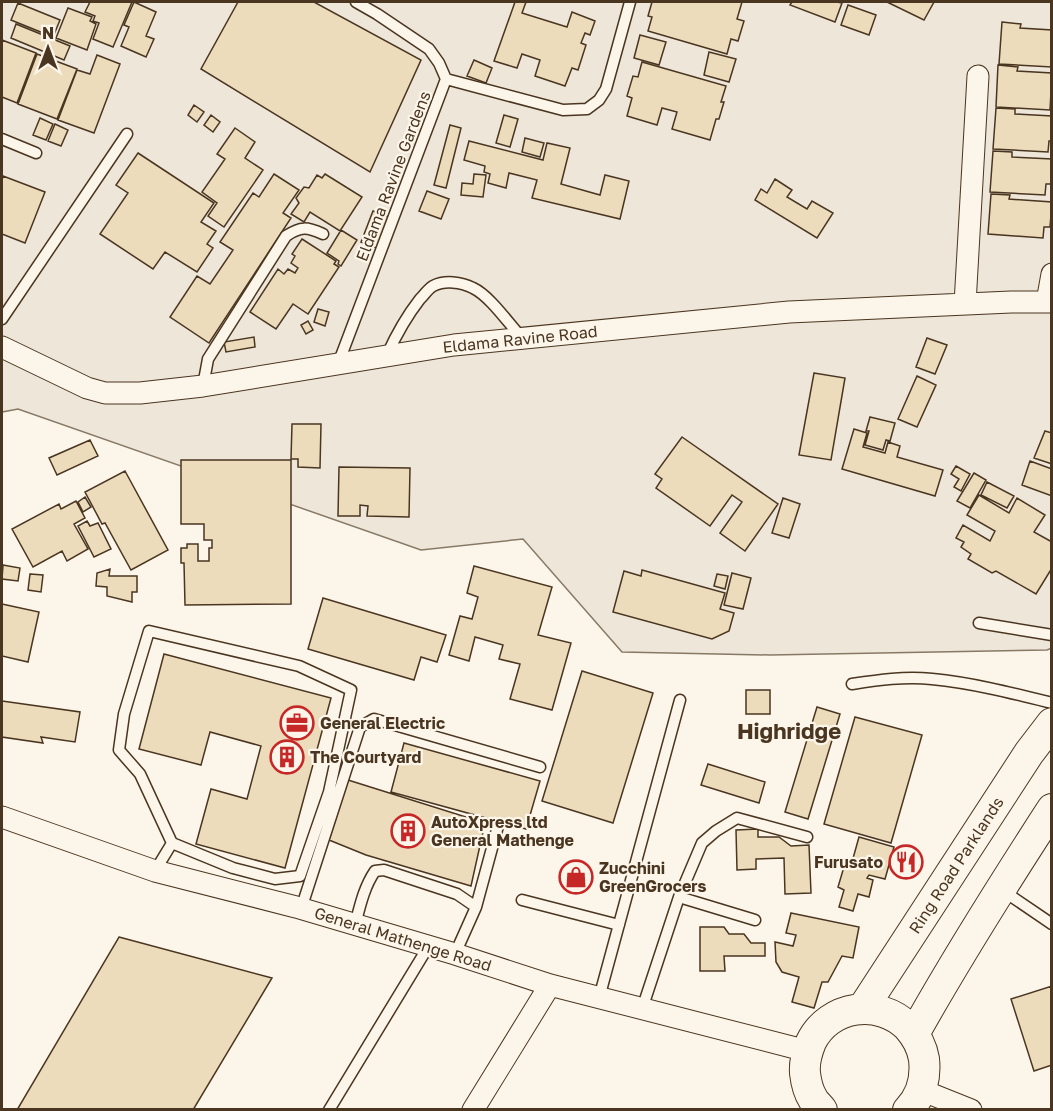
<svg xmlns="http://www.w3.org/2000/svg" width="1053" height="1111" font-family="'Golos Text',sans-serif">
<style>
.green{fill:#ede6d9;stroke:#887966;stroke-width:1.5}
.building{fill:#ecdcbc;stroke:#4a3520;stroke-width:1.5}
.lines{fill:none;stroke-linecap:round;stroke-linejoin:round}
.lane-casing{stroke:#4a3520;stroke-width:13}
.street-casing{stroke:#4a3520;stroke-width:23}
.secondary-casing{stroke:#4a3520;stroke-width:32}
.lane{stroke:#fbf6e9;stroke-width:10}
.street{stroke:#fbf6e9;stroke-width:21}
.secondary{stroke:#fbf6e9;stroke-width:30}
.labels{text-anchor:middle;stroke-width:4.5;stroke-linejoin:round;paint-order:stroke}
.street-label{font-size:16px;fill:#4a3520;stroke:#fbf6e9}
.poi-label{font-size:16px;font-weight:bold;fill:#4a3520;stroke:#fbf6e9;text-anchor:start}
.district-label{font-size:22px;font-weight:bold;fill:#4a3520;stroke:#fbf6e9}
</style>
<rect width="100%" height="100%" fill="#fbf6e9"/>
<path class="green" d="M2,2h1049l1,646 -5,2 -277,5 -148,-3 -99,-113 -102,11 -403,-141 -16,3z"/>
<path class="building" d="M90,2h42l-19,45 -20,-8 6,-16 -6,-2 2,-5 -10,-4z
M134,2l22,10 -10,24 8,3 -8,18 -25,-11 8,-19 -5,-2z
M238,2h76l107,58 -51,112 -169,-103z
M515,2h11l-4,11 45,14 5,-15 23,9 -5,14 -5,-2 -4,10 5,2 -8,25 -6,-2 -7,18 -30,-10 5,-16 -18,-6 -5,14 -23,-7z
M652,2h90l-5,17 7,2 -6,20 -7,-2 -4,15 -79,-23 4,-14 -4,-1z
M792,2h45l5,1 -7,19 -45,-17z
M887,2h47l-10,18z
M18,3l42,17 -7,17 -42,-17z
M848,5l28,10 -7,20 -28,-10z
M68,8l24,9 -2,4 6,3 -9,26 -31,-12z
M1002,22l19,2 -1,4 32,2v37l-53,-3z
M16,24l54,22 -6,14 -53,-22z
M640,35l26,7 -7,23 -25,-7z
M2,40l34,13 -19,50 -15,-6z
M709,52l27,7 -7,23 -25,-7z
M37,54l40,15 -20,50 -39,-15z
M97,55l23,9 -26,69 -36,-13 19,-50 13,4z
M474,60l18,8 -6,15 -19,-7z
M642,62l84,24 -5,16h3l-5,17h-3l-6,21 -38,-11 5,-17 -15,-4 -5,17 -30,-9 5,-18 -5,-2 6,-20 5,1z
M998,65l20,2 -1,4 35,2 -2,37 -54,-3z
M194,105l10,7 -7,10 -9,-7z
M996,108l19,1v5l37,2v25h-3l-1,11 -55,-3z
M211,115l9,7 -7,10 -9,-7z
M504,115l14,4 -8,28 -14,-4z
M40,118l13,6 -7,16 -13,-5z
M55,124l13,6 -7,16 -13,-5z
M450,125l11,3 -15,60 -12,-3z
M235,128l20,14 -10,16 18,12 -39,57 -16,-11 9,-13 -15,-11 23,-33 -8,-5z
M525,138l19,5 -4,14 -18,-5z
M469,141l74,19 4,-17 23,5 -9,36 39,11 5,-20 24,6 -9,38 -88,-21 5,-18 -28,-7 -3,15 -18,-5 2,-9 -6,-2 1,-6 -21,-6z
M993,151l19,1v5l40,2v25h-6l-1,11 -55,-3z
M138,153l76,50 -13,19 15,9 -9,13 6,4 -16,24 -32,-20 -12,17 -53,-35 28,-41 -12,-8z
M274,174l25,16 -16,23 8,5 -82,125 -39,-26 27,-41 13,8 23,-34 -13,-8 33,-49 6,4z
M325,174l37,23 -22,34 -30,-19 -6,10 -13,-8 8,-11 -3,-5 8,-11 5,1 8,-13 5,3z
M474,174l12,1 -3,22 -22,-2 1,-12 11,1z
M3,176l42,16 -20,51 -23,-9v-54z
M775,179l17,11 -5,7 20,12 5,-8 21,12 -16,25 -62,-38 6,-11 6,4z
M427,191l22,8 -8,20 -22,-8z
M991,194l19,1 -1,4 43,3 -2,25h-6l-1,11 -55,-4z
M373,211l19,7 -13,31 -18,-7z
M341,230l16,10 -16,26 -3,-2 1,-3 -12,-8z
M302,239l34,22 -2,3 5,3 -31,47 -15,-10 -17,25 -26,-17 28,-43 6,5 4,-5 7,4 3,-5 -7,-5 4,-7 -3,-2z
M318,309l11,3 -4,14 -11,-4z
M308,321l5,9 -7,4 -5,-9z
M254,337l1,10 -29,5 -2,-10z
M927,338l20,7 -12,29 -19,-7z
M814,373l31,5 -14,82 -32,-5z
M917,376l19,9 -19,42 -19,-8z
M870,417l25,6 -5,18 -4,-1 -3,10 -18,-5 4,-14h-3z
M292,424h29l-1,44 -22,-1v-8h-7z
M854,429l13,4 -4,14 22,6 3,-11 12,4 -3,11 46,13 -8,26 -93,-27z
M1045,431l7,2v31l-18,-6z
M682,437l96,67 -33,47 -25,-18 22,-31 -10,-7 -22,31 -54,-38 6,-9 -7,-5z
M90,440l8,16 -41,19 -8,-17z
M181,460h110v144l-106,1 -1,-42h-3v-15h6v-4h11v17h11v-13h3v-8h-8v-16h-23z
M1030,461l22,8v27l-30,-11z
M956,466l14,8 -9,17 -7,-4 5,-8 -8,-5z
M339,467l71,1 -1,49 -42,-1 1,-10 -8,-1v11h-22z
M125,471l43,79 -37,20 -26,-47 -3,1 -17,-32z
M974,473l12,7 -16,28 -13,-7z
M987,482l27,14 -7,12 -26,-13z
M979,495l30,18 8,-15 28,17 -11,17 18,10v26l-16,26 -40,-23 -4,2 -24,-14 3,-5 -10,-7 3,-5 -8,-4 7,-13 27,16 5,-10 -28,-16z
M85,497l6,10 -8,5 -5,-10z
M783,498l17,6 -11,34 -17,-5z
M76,501l9,17 -11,6 14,25 -21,12 -5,-10 -29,16 -21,-38 47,-25 2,5z
M87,521l3,5 8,-3 13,26 -17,8 -16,-31z
M3,565l17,3 -2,13 -16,-2z
M474,566l78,21 -14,48 33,8 -19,67 -42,-11 10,-35 -21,-5 4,-14 -28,-8 -6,24 -20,-6 11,-39 12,3 6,-22 -11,-4z
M110,569l-1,7h28v16h-5v10l-25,-6v-9l-11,-1 1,-13z
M642,570l83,23 -5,16 14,4 -5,18 -17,8 -99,-27 11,-41 17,5z
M732,573l19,5 -8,31 -19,-4z
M30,574l13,1 -2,17 -13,-2z
M717,574l11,2 -3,13 -11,-3z
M323,598l123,37 -9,27 -16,-5 -7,23 -106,-31z
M2,604l37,8 -11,50 -26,-6z
M164,654l167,44 -46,170 -89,-24 15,-55 36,10 14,-53 -51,-14 -9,33 -62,-16z
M582,671l71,22 -40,130 -71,-22z
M746,690h24v24h-24z
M2,701l78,11 -5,30 -34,-5 2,6 -41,-6z
M817,707l23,7 -32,105 -23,-7z
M855,717l67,18 -31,108 -67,-19z
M404,743l136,38 -14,48 -135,-37z
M708,764l57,18 -6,21 -58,-18z
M348,780l137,43 -14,63 -105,-31 -37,-15z
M758,829v8h21l12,9 18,-1 2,48 -26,1 -1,-36 -28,1v10l-19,1 -1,-40z
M859,837l35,10 -9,32 -16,-4 -2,3 6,2 -4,17 -11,-3 -5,17 -14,-4 5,-17 -6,-3 8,-27 6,2z
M791,913l68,14 -6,31 -11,-2 -14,26h-6l-8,26 -22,-6 7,-25 -17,-5 -6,-10 -1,-20 18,4 3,-11 -10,-2z
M700,927h24l5,7h15l7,9h14v13h-41l1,15h-25z
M119,937l153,41 -79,132h-176z
M1052,986v79l-18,6 -23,-72z"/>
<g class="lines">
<defs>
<path id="lane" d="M446,79l117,31 24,-1 12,-9 7,-11 24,-87
M2,139l34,14
M2,319l125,-185
M387,355c9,-20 19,-38 33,-56 4,-4 8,-10 13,-13 12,-6 28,-4 40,2 17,8 36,36 49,50
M338,364l108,-285 -7,-16 -10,-14 -52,-35 -21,-12
M203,386l5,-27 78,-123c15,-10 21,-9 37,-2
M979,623l73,12
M149,631l150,35 52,24 -22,102 -29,84 -25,3 -42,-11 -61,-25 -32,-69 -21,-24 5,-36z
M852,684c26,-4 53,-8 80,-5 41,4 80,14 120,24
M155,871l17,-28
M1002,890l50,34
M679,897l76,23
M522,900l97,25
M301,909l59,-182 14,-8 166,48
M355,925c5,-19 9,-38 20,-54l9,-1 73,24 19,13
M455,954l21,-47 22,-81
M599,998l81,-298
M642,1009l37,-112 23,-54 14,-12 21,-13 70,19
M329,1110l99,-163"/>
<path id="street" d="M1047,302l5,-28
M965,304l13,-228
M2,347l85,41 18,5h35l63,-7 251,-41 335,-33 222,-10h41
M2,817l153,54 141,36 159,47 95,31 257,66
M921,1090l50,20
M473,1110l77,-125"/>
<path id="secondary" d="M863,1008l166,-255 23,-30
M914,1034c43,-77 90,-151 138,-225
M822,1110c-3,-4 -7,-7 -9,-11 -5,-8 -7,-17 -8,-26 -1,-11 2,-21 6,-31 18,-37 68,-44 97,-15 8,9 14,20 16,32 2,18 -2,37 -16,51"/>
</defs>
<use href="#lane" class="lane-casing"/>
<use href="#street" class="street-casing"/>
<use href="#secondary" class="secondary-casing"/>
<use href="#lane" class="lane"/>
<use href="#street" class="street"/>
<use href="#secondary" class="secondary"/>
</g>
<defs>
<symbol id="office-ring" viewBox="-11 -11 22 22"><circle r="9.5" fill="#fbf6e9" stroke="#c62828" stroke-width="1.5"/><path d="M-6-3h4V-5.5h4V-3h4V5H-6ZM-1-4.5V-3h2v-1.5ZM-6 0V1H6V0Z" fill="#c62828"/></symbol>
<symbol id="building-ring" viewBox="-11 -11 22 22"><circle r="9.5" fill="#fbf6e9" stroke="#c62828" stroke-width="1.5"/><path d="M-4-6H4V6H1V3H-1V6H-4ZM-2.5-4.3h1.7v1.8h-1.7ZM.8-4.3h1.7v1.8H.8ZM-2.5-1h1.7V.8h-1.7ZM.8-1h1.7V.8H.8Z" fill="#c62828"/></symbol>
<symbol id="restaurant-ring" viewBox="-11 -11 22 22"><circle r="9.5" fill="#fbf6e9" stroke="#c62828" stroke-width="1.5"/><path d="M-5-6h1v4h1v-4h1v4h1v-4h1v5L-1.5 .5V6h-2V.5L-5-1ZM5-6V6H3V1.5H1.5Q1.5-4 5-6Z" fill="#c62828"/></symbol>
<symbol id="shop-ring" viewBox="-11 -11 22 22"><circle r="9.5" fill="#fbf6e9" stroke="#c62828" stroke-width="1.5"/><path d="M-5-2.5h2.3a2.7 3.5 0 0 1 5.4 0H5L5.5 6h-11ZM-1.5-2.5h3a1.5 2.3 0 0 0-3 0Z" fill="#c62828"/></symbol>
</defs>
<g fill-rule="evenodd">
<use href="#office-ring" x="278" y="704" width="38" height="38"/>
<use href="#building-ring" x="268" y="738" width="38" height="38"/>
<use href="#building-ring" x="389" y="812" width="38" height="38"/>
<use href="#restaurant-ring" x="887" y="843" width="38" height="38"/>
<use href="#shop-ring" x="557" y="858" width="38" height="38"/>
</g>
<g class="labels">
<g class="street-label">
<text transform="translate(393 176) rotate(-69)" y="6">Eldama Ravine Gardens</text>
<text transform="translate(520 339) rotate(-6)" y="6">Eldama Ravine Road</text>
<text transform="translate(956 865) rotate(-57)" y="6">Ring Road Parklands</text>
<text transform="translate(403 939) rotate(17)" y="6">General Mathenge Road</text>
</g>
<g class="poi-label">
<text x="320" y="729">General Electric</text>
<text x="310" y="763">The Courtyard</text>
<text x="431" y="828">AutoXpress ltd<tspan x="431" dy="18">General Mathenge</tspan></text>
<text x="883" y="868" text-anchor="end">Furusato</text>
<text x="599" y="874">Zucchini<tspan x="599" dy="18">GreenGrocers</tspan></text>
</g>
<g class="district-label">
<text x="789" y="739">Highridge</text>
</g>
</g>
<rect width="1053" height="1111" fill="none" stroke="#4a3520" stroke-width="6"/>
<g transform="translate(48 48)" stroke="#fbf6e9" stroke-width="4.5" paint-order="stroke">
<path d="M0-4.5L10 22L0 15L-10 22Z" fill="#4a3520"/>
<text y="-9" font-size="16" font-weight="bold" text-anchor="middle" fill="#4a3520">N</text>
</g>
</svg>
